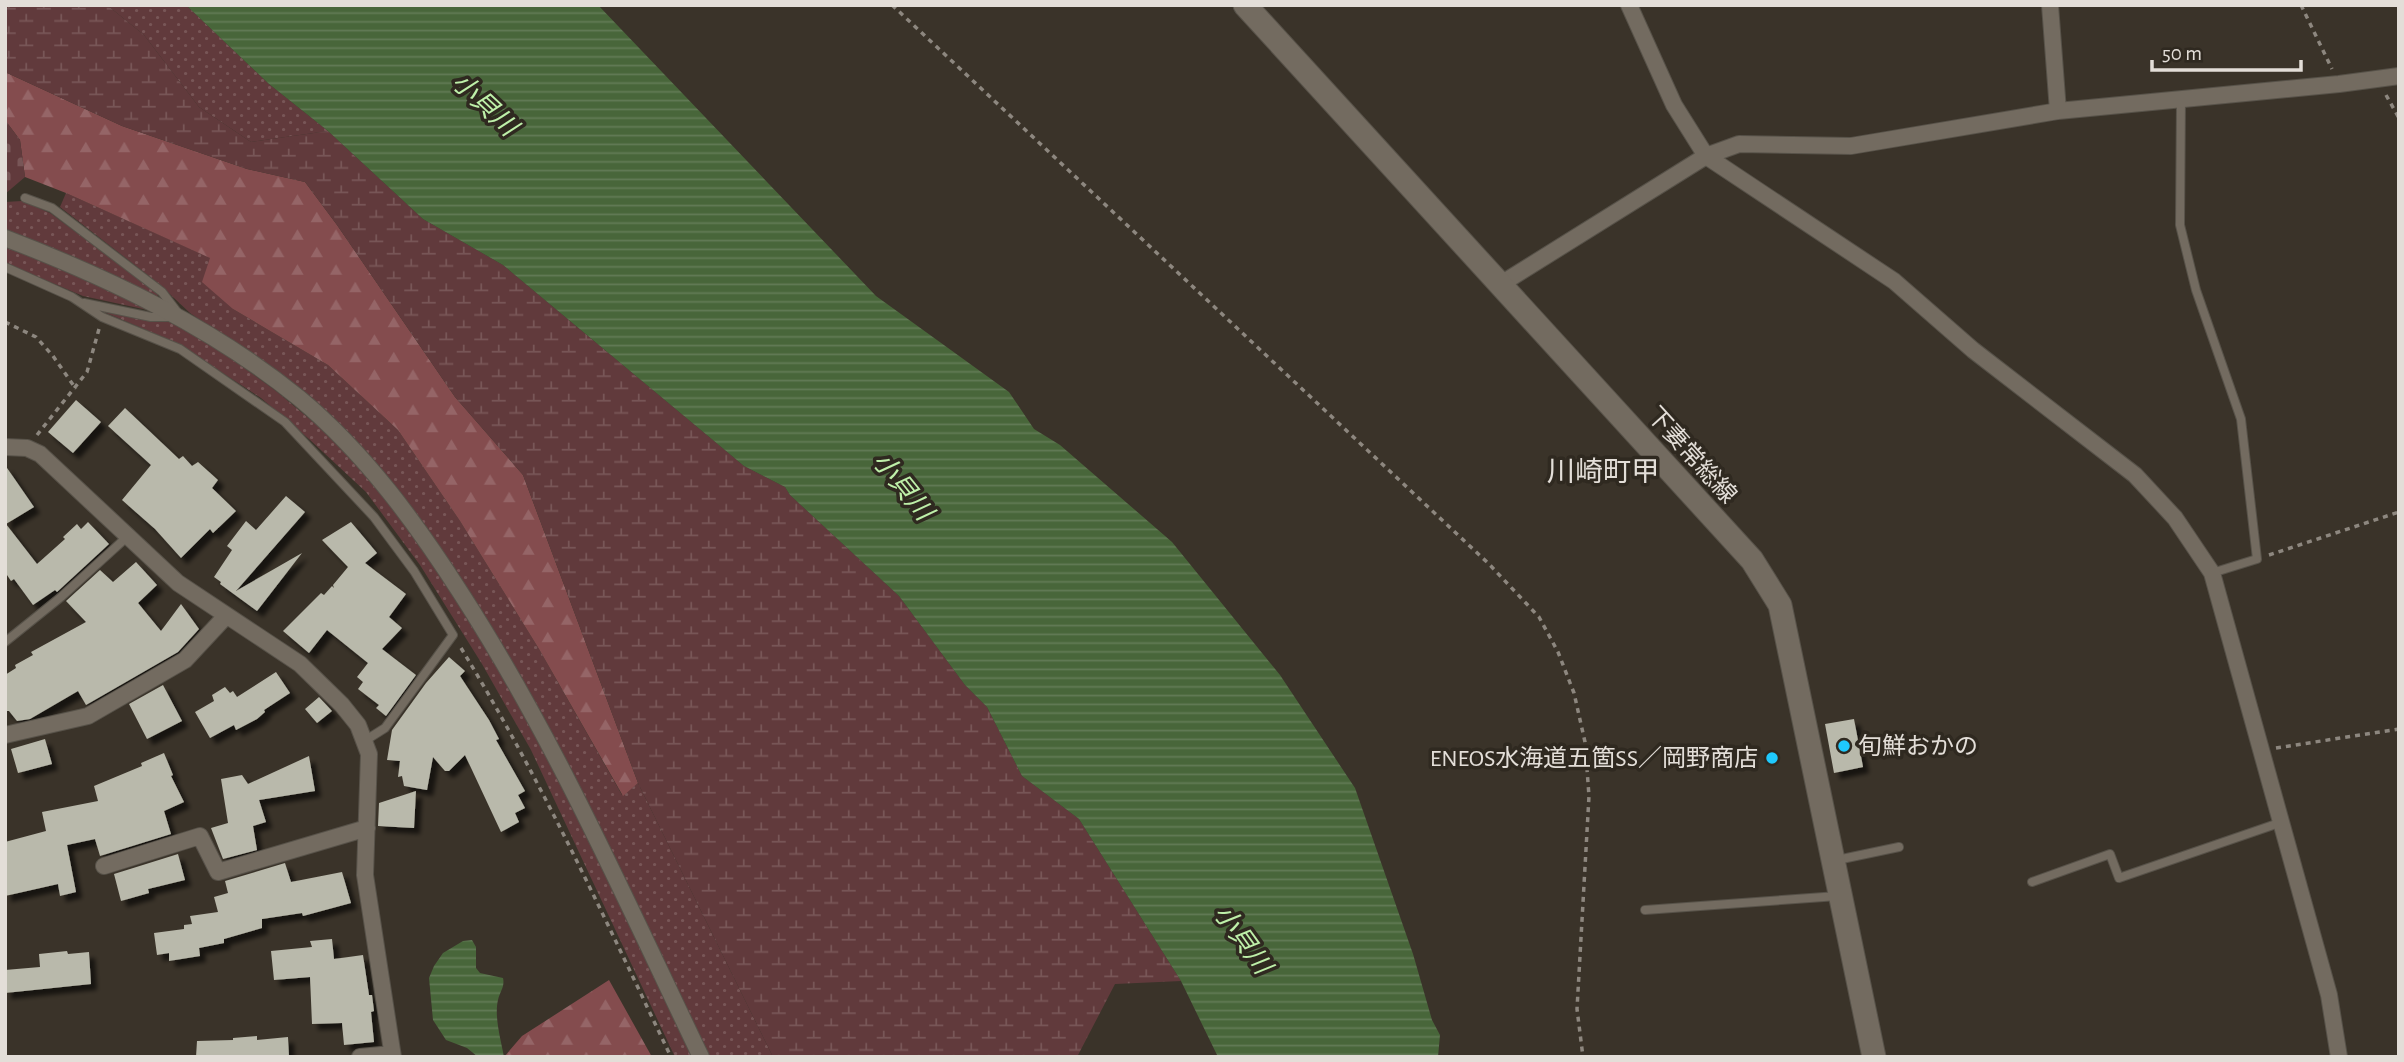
<svg xmlns="http://www.w3.org/2000/svg" width="2404" height="1062" font-family="'Alegreya Sans','Noto Sans JP',sans-serif">
<style>
.grass{fill:url(#grass-dots)}
.forest{fill:url(#forest-firs)}
.wetland{fill:url(#wetland-marsh)}
.cemetery{fill:url(#cemetery-stones)}
.water{fill:url(#water-rules)}
.building{fill:#b9b9ab;filter:url(#shadow)}
.lines{fill:none;stroke-linecap:round;stroke-linejoin:round}
.service-casing{stroke:#575249;stroke-width:10}
.minor-casing{stroke:#575249;stroke-width:18}
.secondary-casing{stroke:#575249;stroke-width:25}
.path{stroke:#8d877f;stroke-width:3.5;stroke-dasharray:5 5;stroke-linecap:butt}
.service{stroke:#736b60;stroke-width:8}
.minor{stroke:#736b60;stroke-width:16}
.secondary{stroke:#736b60;stroke-width:23}
.poi-dot{fill:#1fc9fd;stroke:#2f2920;stroke-width:2.5}
.labels{text-anchor:middle;stroke-width:7;stroke-linejoin:round;paint-order:stroke}
.street-label{font-size:24px;fill:#e3ded8;stroke:#2f2920}
.poi-label{font-size:24px;fill:#e3ded8;stroke:#2f2920;text-anchor:start}
.water-label{font-size:26px;font-style:italic;fill:#bef0a9;stroke:#2f2920}
.quarter-label{font-size:28px;fill:#e3ded8;stroke:#2f2920}
</style>
<defs>
<pattern id="grass-dots" width="8" height="8" patternUnits="userSpaceOnUse" patternTransform="scale(1.75)"><rect width="8" height="8" fill="#613a3c"/><path d="M2 2h.1M6 6h.1" fill="none" stroke="#785657" stroke-width="1.8" stroke-linecap="round"/></pattern>
<pattern id="forest-firs" width="22" height="20" patternUnits="userSpaceOnUse" patternTransform="scale(1.75)"><rect width="22" height="20" fill="#844c4e"/><path d="M5 1l3.5 6h-7zM16 11l3.5 6h-7z" fill="#956567"/></pattern>
<pattern id="wetland-marsh" width="20" height="14" patternUnits="userSpaceOnUse" patternTransform="scale(1.75)"><rect width="20" height="14" fill="#613a3c"/><path d="M1 5h8M5 5V1M11 12h8M15 12V8" fill="none" stroke="#785657"/></pattern>
<pattern id="cemetery-stones" width="16" height="16" patternUnits="userSpaceOnUse" patternTransform="scale(1.75)"><rect width="16" height="16" fill="#613a3c"/><path d="M2 7V4a2 2 0 0 1 4 0v3zM10 15v-3a2 2 0 0 1 4 0v3z" fill="#785657"/></pattern>
<pattern id="water-rules" width="6" height="5" patternUnits="userSpaceOnUse" patternTransform="scale(1.75)"><rect width="6" height="5" fill="#48663a"/><path d="M0 2.5h6" fill="none" stroke="#627b56"/></pattern>
<filter id="shadow"><feDropShadow dx="6" dy="6" stdDeviation="2" flood-color="#0009"/></filter>
</defs>
<rect width="100%" height="100%" fill="#3a3329"/>
<path class="grass" d="M107,5h79l83,79 59,47 -77,11 -52,-35 -55,-72z
M66,193l145,65 22,51 95,56 70,65 62,91 79,128 83,146 16,-12 135,274h-67l-116,-244 -213,-347 -145,-124 -42,-29 -32,-30 -98,-76z
M22,201l28,12 107,79 1,5 -153,-64v-31z
M5,246l72,28 80,38 -74,-16 -78,-33z
M97,309l48,11 29,1 37,23 65,47 54,45 52,55 51,69 62,100 48,84 149,313h-17l-144,-307 -49,-86 -62,-99 -54,-73 -57,-53 -48,-41 -84,-55z"/>
<path class="forest" d="M5,72l117,54 125,43 58,13 32,43 118,172 68,78 115,308 -15,13 -84,-147 -79,-128 -62,-91 -70,-65 -95,-56 -31,-27 8,-24 -144,-65 -41,-16 -5,-37 -15,-20z
M609,980l43,77h-148l18,-21z"/>
<path class="wetland" d="M5,5h102l37,30 55,72 52,35 77,-11 95,88 80,46 241,201 41,21 5,8 109,101 66,89 22,22 35,69 57,43 102,162 -66,3 -38,73h-304l-135,-274 -115,-308 -68,-78 -118,-172 -32,-43 -58,-13 -125,-43 -117,-54z"/>
<path class="cemetery" d="M5,120l15,20 5,37 -20,17z"/>
<path class="water" d="M186,5h412l278,291 133,96 25,37 26,16 112,97 108,133 75,113 58,166 19,66 8,15 -2,22h-220l-37,-76 -102,-162 -57,-43 -35,-69 -22,-22 -66,-89 -109,-101 -5,-8 -41,-21 -241,-201 -80,-46 -95,-88 -59,-47z
M472,940l4,7v21l4,5 23,5c2,9 -3,13 -5,22 -4,17 3,40 6,57h-26l-11,-9 -21,-8 -13,-20 -4,-42 5,-12 9,-13 20,-12z"/>
<path class="building" d="M76,400l25,22 -28,31 -25,-21z
M125,408l54,51 4,-3 9,10 6,-4 20,18 -6,8 24,23 -23,22 -3,-4 -29,29 -26,-29 -33,-29 29,-35 -43,-39z
M5,465l29,42 -28,17 31,40 28,-25 -2,-2 14,-13 4,5 7,-7 21,22 -52,48 -2,-2 -22,15 -19,-26 -3,2 -6,-9z
M286,496l19,16 -69,79 66,-38 -45,58 -37,-27 1,-2 -7,-5 18,-27 -5,-4 19,-25 10,9z
M351,522l26,31 -12,10 41,31 -17,23 13,11 -20,21 34,26 -30,41 -10,-8 3,-3 -21,-16 5,-7 -6,-5 11,-14 -41,-33 -18,23 -26,-22 38,-38 3,2 8,-9 2,2 -1,-3 15,-18 -26,-27z
M136,562l21,23 -19,18 23,28 20,-27 18,25 -21,23 -92,53 -8,-14 -48,28 -13,2 -8,-10h-4v-36l11,-7 -1,-3 18,-10 -2,-3 55,-30 -20,-21 34,-31 13,12z
M449,657l16,14 -5,5 29,44 10,19 -3,1 29,51 -7,4 7,13 -10,5 4,9 -18,10 -36,-77 -16,16h-4l-12,-14 -6,33 -23,-4 -2,-10 -4,1 2,-16 -13,-1 5,-30 34,-47z
M276,672l14,21 -26,17 1,2 -8,7 -21,11 -2,-5 -24,13 -15,-26 19,-11 -2,-6 13,-8 5,6 3,-2 4,6z
M163,685l19,36 -35,18 -18,-35z
M319,697l13,14 -15,12 -12,-14z
M1854,719l9,48 -29,6 -9,-49z
M45,739l7,25 -34,9 -7,-24z
M164,753l9,22 -2,1 13,26 -20,9 7,23 -71,22 -5,-17 -28,6 9,47 -16,4 -2,-12 -53,12v-54l41,-11 -4,-19 56,-11 -4,-15 48,-20 -1,-3z
M309,756l6,35 -56,9 7,22 -13,4 4,24 -34,9 -12,-31 17,-5 -7,-44 21,-4 6,9z
M416,791l-2,37 -36,-2 1,-23z
M178,854l7,26 -37,9 1,4 -28,8 -7,-27z
M285,863l6,19 51,-10 9,31 -48,13 -1,-3 -40,6v9l-38,11v4l-25,5 1,8 -31,5v-8l-12,2 -3,-22 30,-4v-4l8,-1 -2,-8 28,-4 -4,-15 14,-4 -3,-12z
M332,939l2,20 29,-4 6,40h3l2,16 -3,1 3,30 -30,3 -2,-22 -30,1 -2,-47 -36,3 -3,-29 41,-4 -2,-6z
M67,951l1,3 21,-2 2,32 -86,9v-23l35,-3 -1,-13z
M257,1036v4l31,-3 1,20h-93l1,-16 36,-1v-2z"/>
<g class="lines">
<defs>
<path id="service" d="M2181,99l-1,126 16,65 45,129 16,140 -45,14
M25,198l27,10 110,84 16,21
M5,267l67,30 30,20 78,32 105,73 89,95 40,54 39,64 -68,93 -19,12
M84,303l67,14h20
M5,642l56,-45 67,-61
M1837,860l62,-13
M2032,882l78,-28 9,24 163,-56
M1645,910l193,-14"/>
<path id="minor" d="M1629,5l45,100 32,51 188,125 79,69 162,125 40,43 37,55 117,422 10,62
M2050,5l8,106
M5,238c104,40 207,89 294,160 66,55 117,125 163,197 94,146 164,306 239,462
M1501,284l205,-128 33,-12 112,2 207,-35 281,-27 60,-8
M5,447l22,1 13,6 138,129 122,81 42,41 16,20 11,29 -4,121 28,182
M5,735l83,-19 97,-56 41,-44
M104,866l96,-30 18,36 149,-44
M360,1057l32,-3"/>
<path id="secondary" d="M1245,5l507,555 28,45 94,452"/>
</defs>
<use href="#service" class="service-casing"/>
<use href="#minor" class="minor-casing"/>
<use href="#secondary" class="secondary-casing"/>
<path class="path" d="M892,5l597,559 50,53 19,35 16,41 11,49 4,54 -12,213 6,48
M2301,5l31,64
M2386,95l13,23
M5,322l31,15 17,19 23,33
M37,435l50,-63 12,-43
M2269,555l130,-43
M461,648c80,131 144,271 210,409
M2276,748l123,-19"/>
<use href="#service" class="service"/>
<use href="#minor" class="minor"/>
<use href="#secondary" class="secondary"/>
</g>
<g class="poi-dot">
<circle cx="1844" cy="746" r="7"/>
<circle cx="1772" cy="758" r="7"/>
</g>
<g class="labels">
<g class="street-label">
<text transform="translate(1692 455) rotate(48)" y="8">下妻常総線</text>
</g>
<g class="poi-label">
<text x="1858" y="754">旬鮮おかの</text>
<text x="1758" y="766" text-anchor="end">ENEOS水海道五箇SS／岡野商店</text>
</g>
<g class="water-label">
<text transform="translate(485 104) rotate(43)" y="9">小貝川</text>
<text transform="translate(903 486) rotate(51)" y="9">小貝川</text>
<text transform="translate(1243 939) rotate(54)" y="9">小貝川</text>
</g>
<g class="quarter-label">
<text x="1603" y="481">川崎町甲</text>
</g>
</g>
<rect width="2404" height="1062" fill="none" stroke="#e3ded8" stroke-width="14"/>
<path d="M2152 60v10h149v-10" fill="none" stroke="#e3ded8" stroke-width="3.5"/>
<text x="2162" y="60" font-size="21" fill="#e3ded8" stroke="#2f2920" stroke-width="5" paint-order="stroke">50 m</text>
</svg>
